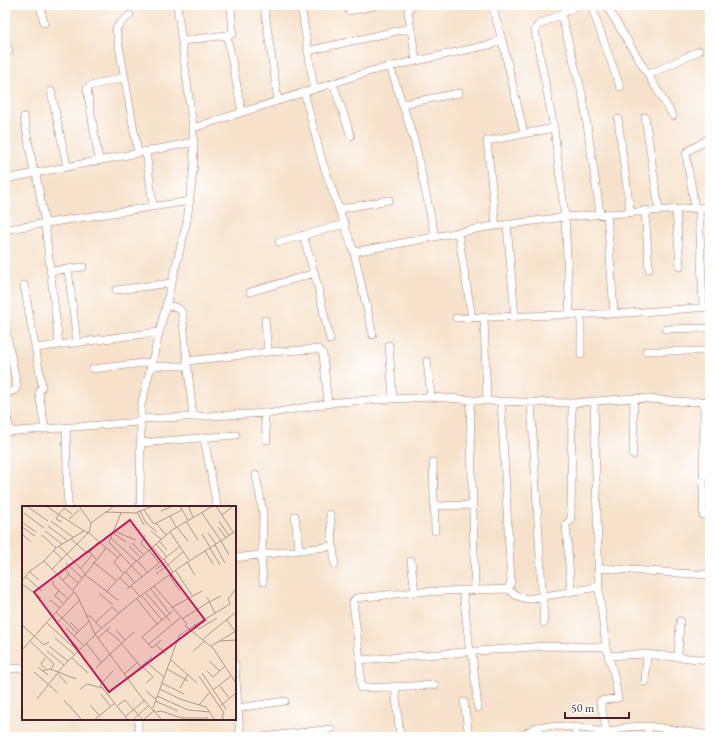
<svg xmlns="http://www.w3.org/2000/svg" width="715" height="742" font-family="'EB Garamond',serif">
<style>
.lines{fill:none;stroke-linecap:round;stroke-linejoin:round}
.street-casing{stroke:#a0807b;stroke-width:8}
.street{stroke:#fff;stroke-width:7}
.inset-road{fill:none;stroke:#b1948b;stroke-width:1}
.view{fill:#c2185b;fill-opacity:0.15;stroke:#c2185b;stroke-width:2}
.inset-edge{fill:none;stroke:#4a1f2b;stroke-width:2}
</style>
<rect width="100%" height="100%" fill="#fff"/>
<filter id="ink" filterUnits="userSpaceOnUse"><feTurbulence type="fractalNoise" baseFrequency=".025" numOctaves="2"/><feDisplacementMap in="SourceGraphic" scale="8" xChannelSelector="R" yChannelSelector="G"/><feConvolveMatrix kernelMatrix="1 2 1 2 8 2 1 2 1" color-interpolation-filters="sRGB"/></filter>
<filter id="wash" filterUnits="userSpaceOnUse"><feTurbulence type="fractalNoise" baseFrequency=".012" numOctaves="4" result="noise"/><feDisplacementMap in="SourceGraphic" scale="16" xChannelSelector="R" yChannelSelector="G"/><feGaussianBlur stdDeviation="0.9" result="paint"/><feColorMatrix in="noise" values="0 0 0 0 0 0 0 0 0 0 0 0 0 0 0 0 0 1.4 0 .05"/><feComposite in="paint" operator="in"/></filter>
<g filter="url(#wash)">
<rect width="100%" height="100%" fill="#f6e2cb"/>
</g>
<g filter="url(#ink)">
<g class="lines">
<defs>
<path id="street" d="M40,5l4,18
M264,5l14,96
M301,5l13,84
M415,5l-5,1 -2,5 8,50
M591,5l29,82
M606,5l67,111
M349,11l29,-6
M561,14l22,83 17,116
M130,15l-11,9 -3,5 22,124
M227,35l15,77
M5,40l4,11
M182,41l51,-7 -2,-29
M503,44l21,89
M308,51l102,-23
M390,66l25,77 20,93
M648,75l51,-24
M333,83l18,53
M51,91l16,75
M304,92l18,69 32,91 19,83
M402,104l57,-11
M24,117l10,56
M645,117l14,92
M618,119l12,92
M193,128l178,-57 122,-27 5,-4 5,4 -11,-39
M146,151l7,55
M99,160l-12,-71 3,-3 35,-9
M36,173l9,51 14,121
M5,179l189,-37
M695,208l-9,-53 2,-4 22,-13
M699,208l4,99
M340,209l49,-9
M676,209l4,58
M645,210l4,59
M607,213l7,100
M507,224l8,93
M496,226l-9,-85 67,-13
M8,229l182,-28
M458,232l14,86
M303,235l14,48 13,57
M279,242l66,-18
M354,252l133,-25 78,-10 145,-10
M68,269l9,74
M51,271l32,-4
M24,285l18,100 -3,9 6,35
M116,290l56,-7
M250,292l65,-19
M166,305l12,3 4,4 11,105
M581,314v41
M570,315l-5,-98 -11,-89 -19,-97 2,-5 42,-21
M456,318l172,-5 82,-6
M484,318l3,83
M265,320l3,32
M5,326l12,60 -2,4 -10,4
M666,329l44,-1
M389,345l4,54
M35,348l124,-16
M646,351h64
M187,361l81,-9 51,-3 4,5 5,50
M427,361l4,36
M151,366h37
M93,369l59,-7
M470,400l5,191
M594,401l5,190 7,56 8,28 4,23 -18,3 7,32 20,-6 20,-1 63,9
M531,402l13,221
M5,406l5,26
M264,413l3,27
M140,419l132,-6 65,-11 94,-5 56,4 85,2 62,-5 56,4 20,-1
M66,428l2,79
M5,432l135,-10
M204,438l13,69
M140,443l96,-8
M633,455l1,-57
M433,462l2,69
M256,475l7,38 -1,41
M434,506l39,-1
M140,507l1,-101 46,-185 7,-56 -1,-37 -16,-123
M330,514l5,51
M703,515l1,-113
M295,516l4,34
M261,555l2,27
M235,558l98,-12
M411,561l4,31
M598,568l112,7
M508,589l9,7 10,3 71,-12
M463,592l7,60
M571,592l-5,-68 4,-3 1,-4 1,-114
M472,652l6,56
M608,656l35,-2 67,6
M678,657l2,-36
M360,660l185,-14 61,1
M235,664l5,73
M5,669l18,-1
M645,682l2,-28
M435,685l-74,3 -1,-28 -7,-58 3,-4 59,-6 93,-3 3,-7 -10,-180
M395,687l5,50
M464,702l5,35
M238,708l47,-7
M647,726l2,11
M574,728l3,9
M138,737v-18
M262,737l69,-8
M521,737c5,-4 10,-8 16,-10 13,-2 66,0 74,10"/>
</defs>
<use href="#street" class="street-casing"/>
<use href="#street" class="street"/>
</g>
</g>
<g transform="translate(22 506)">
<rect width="214" height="214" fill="#f6e2cb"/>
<path class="inset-road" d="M24,0l38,25M158,0l8,14M169,0l-2,2 4,9M194,0l17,26M6,1l20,14M122,4l10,14 28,-14M118,5l6,12 11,9M139,5l12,-5M83,6l30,1 18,-7M115,6l7,13M2,7l20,15M99,7l-12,29 33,35M180,7l19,28M37,8l5,-6 8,6M37,8l-3,5 6,3M200,9l10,-8M148,10l6,11M47,13l10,-9M29,15l23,17M164,15l12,19M197,15l10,15M0,16l14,10M69,17l23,-17M134,17l10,12M26,20l20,15M0,21l13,9M155,21l11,14M196,21l8,11M23,25l17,13M92,25l22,9M129,25l10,8M148,26l19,28M67,27l-5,-2 -28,17 -12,13 33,34 18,39 47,64 20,22M91,27l13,9M186,27l8,11M0,28l9,8M180,28l8,13M20,29l14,13M123,29l-4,9 7,6M89,32l25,23M49,33l16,14 3,-1M137,35l8,9M199,35l8,14M110,37l11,11M134,38l11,13M193,39l10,18M37,40l26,27M107,40l11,11M131,41l10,13M85,42l11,10M188,42l10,17M31,44l9,9M127,44l10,13M183,45l8,13M99,48l-7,8 9,11M74,53l-6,-7 8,-10M142,53l9,13M115,54l11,13M71,56l23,18M165,56l8,13M44,57l16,15M146,59l15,-13M59,62l11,-13M30,63l36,-36M134,63l10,-7M153,64l17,25M7,65l10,9M103,65l10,12M46,68l10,9M62,68l34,26M134,68l12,-9M36,69l11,-10M147,69l11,16M4,71l16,14M97,71l10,10M41,74l6,-6 -4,-5M0,75l8,-10 14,-10M31,75v4l15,14M0,78l19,14M109,80l9,11M132,80l33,38 -2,2 4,3 41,-25 -2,-5 8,-10M105,83l53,-43M129,83l19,25M37,84l-4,6 9,8M51,84l33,-42 -17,-15 2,-10 -12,-17M85,85l25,-26 40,-35 41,-24M77,87l14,12M124,87l24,28M120,90l20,24 -20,17 10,11 9,-8M185,91l8,16M115,93l20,25M28,94l10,8M187,96l12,-6M149,102l31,-17M34,106l21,21M65,110h3l12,13M160,113l27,-17M204,113l9,12M140,114l11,-9M36,116l22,-22M48,116l9,9M74,116l16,-15 7,6M25,117l25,23 3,-2M172,118l5,5 18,-11M0,119l22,20 5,-3M44,122l17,17M84,124l11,8 24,29M94,124l9,10M40,125l17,18M73,128l37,-32 48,-35 56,-36M52,130l15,-15M33,132l19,16M76,132l12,-11M181,133l33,-27M198,135l16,-1M9,136l23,22 -3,5M64,137l15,19M127,138l31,-26M134,139l10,9M27,140l19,15M189,140l25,-15M0,144l52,-58M25,145l17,14 31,-30M171,145l12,-10M88,148l24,-22M49,151l17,16M23,152l-4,6 5,5M149,154l26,23M187,155l11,10M124,156l18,15M120,160l11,11 -7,6M16,161l10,8M74,162l14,-14M145,163l21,12M20,165l8,-2 26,10M91,165l-13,14 28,35M185,165l6,6 12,-11M12,166l23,20M180,167l24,36M36,168l9,10M102,168l13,-11M177,170l25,37 -2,3 2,4M106,172l24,-21M140,177l22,11M198,180l9,12M158,182l8,-14M58,183l7,-5 15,4M138,183l20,10 26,8 9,13M191,184l18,-14M124,185l10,8M79,188l9,12M135,190l31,14 22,2M15,193l27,-34M42,194l18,20M133,195l23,10M68,199l9,10M96,199l7,-5 18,20 12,-10M177,199l10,-12M197,201l17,-14M131,202l26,-72 10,-7 24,19 23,35M134,206l5,-1 20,7h27M104,210l19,-16M72,214l21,-17M111,214l16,-15"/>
<path class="view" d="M108,14l75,100 -96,72 -75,-100z"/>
<rect width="214" height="214" class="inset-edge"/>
</g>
<rect width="715" height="742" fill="none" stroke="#fff" stroke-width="20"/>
<path d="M565 712v6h64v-6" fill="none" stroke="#4a1f2b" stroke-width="2"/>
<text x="571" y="712" font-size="12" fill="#4a1f2b" stroke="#ffffff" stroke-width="3" paint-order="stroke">50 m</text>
</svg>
